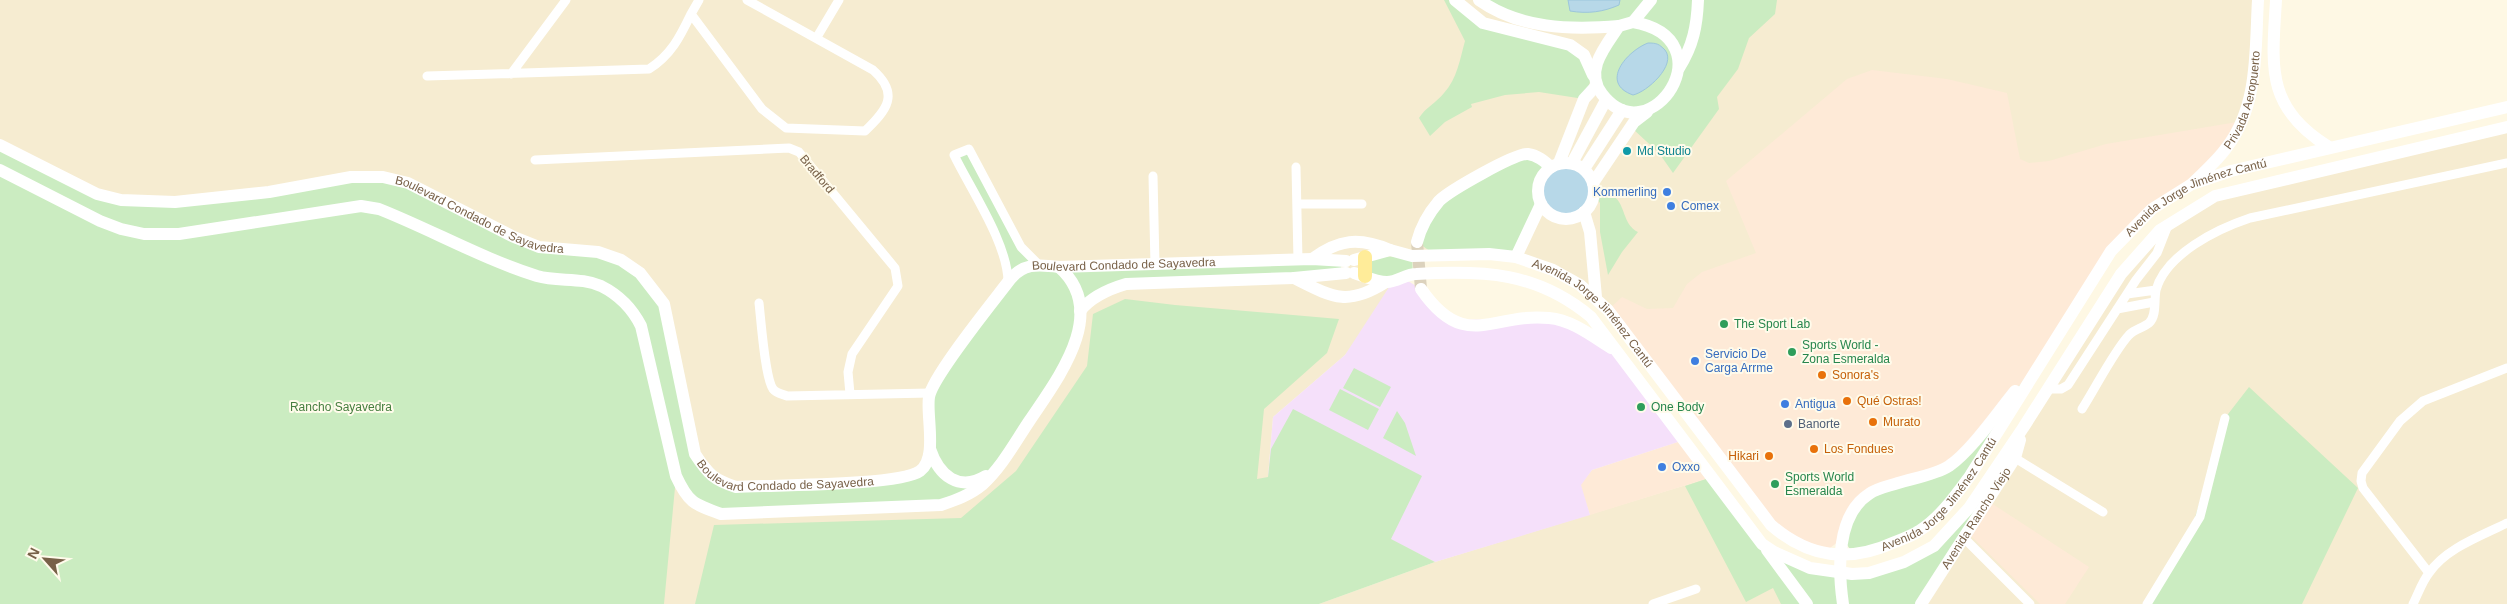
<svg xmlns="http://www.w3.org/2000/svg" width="2507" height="604" font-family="Helvetica,sans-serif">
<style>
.residential{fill:#f6ecd1}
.commercial{fill:#feead7}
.education{fill:#f5e0fa}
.green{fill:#cbecc1}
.water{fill:#b7d8e8;stroke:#9cc6db}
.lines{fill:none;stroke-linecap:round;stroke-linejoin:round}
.secondary-tunnel{stroke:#dcd2bd;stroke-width:12;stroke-dasharray:12 6;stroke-linecap:butt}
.street{stroke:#fff;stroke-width:9}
.secondary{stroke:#fff;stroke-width:12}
.primary{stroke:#ffec99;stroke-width:14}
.culture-dot{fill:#0f9aa8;stroke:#fffbeb;stroke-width:2}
.shop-dot{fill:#3f7fe0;stroke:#fffbeb;stroke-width:2}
.leisure-dot{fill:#2e9e5b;stroke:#fffbeb;stroke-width:2}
.food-dot{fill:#e8710a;stroke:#fffbeb;stroke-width:2}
.service-dot{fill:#5c6f8a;stroke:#fffbeb;stroke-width:2}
.labels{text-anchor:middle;stroke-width:4;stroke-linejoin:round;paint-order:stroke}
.street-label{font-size:12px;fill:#786148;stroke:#fffbeb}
.culture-label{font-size:12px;fill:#0d838f;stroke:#fffbeb;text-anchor:start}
.shop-label{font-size:12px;fill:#366cbe;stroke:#fffbeb;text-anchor:start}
.leisure-label{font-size:12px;fill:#27864d;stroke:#fffbeb;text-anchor:start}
.food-label{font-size:12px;fill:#c56008;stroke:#fffbeb;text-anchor:start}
.park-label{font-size:12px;fill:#467e3f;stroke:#fffbeb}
.service-label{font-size:12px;fill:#4e5e75;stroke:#fffbeb;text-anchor:start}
</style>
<rect width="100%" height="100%" fill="#fef8e4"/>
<path class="residential" d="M0,0h2258l-15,121 -91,88 -270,280 -286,-192 -80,-40 -104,-1 -9,22 -58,77 -72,62 -5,60 -15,127h-1253z
M2507,127v477h-1188l116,-42 277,-85 62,75 78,22 82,-28 35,-38 152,-234 39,-44 55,-34z"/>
<path class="commercial" d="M1872,70l75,9 60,14 13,66 9,4 20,-2 57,-17 137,-23 -16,26 -75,62 -41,42 -66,104 -77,92 -145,106 -38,-16 -177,-227 14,-13 25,12 26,-1 14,-24 15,-12 54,-19 -30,-72 121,-102z
M1684,440l28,37 -122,38 -10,-30 12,-15z
M1988,501l101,66 -24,37h-25l-72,-71z"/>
<path class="education" d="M1403,278l18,11 32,31 97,-2 67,34 67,88 -92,30 -11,15 9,30 -155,47 -167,-85 5,-60 72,-62 48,-74z"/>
<path class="green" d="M1444,0h11l28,23 87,22 23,29 26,-47 -85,-3 -55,-24h298l-2,14 -26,24 -11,31 -21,28 2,12 -46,64 -14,-20 -26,-24 15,-18 -26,-1 -30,-34 -8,23 -45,-7 -34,3 -34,9 1,3 -27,15 -15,14 -11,-18c7,-11 17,-15 25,-25 13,-14 16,-34 21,-52z
M0,145l97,49 59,8 227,-25 131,60 107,23 43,44 31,150 41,33 158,-7 28,-10 7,-72 79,-117v-12l-54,-114 15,-6 52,98 17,17 303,-3v12l-215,11 -42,21 -8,35 -79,129 -56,36 -220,9 -23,-8 -22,-29 -12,127h-664z
M1512,158h28l11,9 -9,9 -4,8 1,17 -23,56 -79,-1 -20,-14 12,-29z
M1594,190c37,2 23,31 44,42l-16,20 -14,23 -8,-43v-29l-6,-8z
M1412,256l1,18 -10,4 -38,-2v-19z
M1125,299l50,6 164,14 -12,34 -63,56 -7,70 11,-2 3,-28 22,-40 129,67 -31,63 44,23 -116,42h-624l19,-79 247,-7 55,-47 71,-105 6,-52z
M2045,355l-110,164 -81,36 -11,-16 16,-36 88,-36 21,-20z
M1354,368l37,19 -11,20 -37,-19z
M2249,387l109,101 -56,116h-155l43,-70 35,-116z
M1340,389l39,20 -11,21 -39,-20z
M1397,411l8,12 11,33 -33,-18z
M2023,428l-102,176h-140l-8,-16 -27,14 -61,-116 27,-9 62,75 78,22 82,-28z"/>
<path class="water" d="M1568,0h52l-1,5c-16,7 -31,9 -49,6z
M1648,43c9,0 11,1 17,7 12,15 -18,42 -32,45 -34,-12 -6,-44 15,-52z
M1538 191a28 28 0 1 1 56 0a28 28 0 1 1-56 0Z"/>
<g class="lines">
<path class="secondary-tunnel" d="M1417,242l4,47"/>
<path class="street" d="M699,0l-8,14 71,95 24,19 79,3c22,-21 35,-37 8,-61l-126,-70
M817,37l22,-37
M511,74l55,-74
M427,76l222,-7c22,-14 31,-32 42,-55
M535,160l254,-12 10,4 96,116 3,18 -46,68 -4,18 2,22
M1296,167l2,93
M1153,176l2,89
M1297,204h65
M1008,282c0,-38 -37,-92 -54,-127l15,-6 52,98 17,17
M2127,294l29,-4
M759,303c2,17 6,75 14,86 3,4 9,5 14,7l143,-3
M2117,309l37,-7
M2048,389h13l7,-4 68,-105 21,-27 11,-28
M2082,409c13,-20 32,-58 47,-74 6,-6 14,-7 20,-12 8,-7 5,-23 7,-33 10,-36 61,-61 94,-72l257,-55
M2015,458l88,54
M1964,538l66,66
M2429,573l-66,-85 -2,-7 1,-8 38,-52 23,-20 84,-33
M1653,604l43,-15
M2147,604l53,-87 25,-99
M2413,604c5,-10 9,-22 16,-31 17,-25 52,-37 78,-50"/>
<g class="secondary">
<path d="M1455,0l28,23 87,22 14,10 9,20"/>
<path d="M1479,0c41,29 91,30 140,26"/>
<path d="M2276,0c-4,67 -11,107 53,147"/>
<path d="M1633,22c96,17 17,135 -31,72 -18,-23 3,-47 17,-68z"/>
<path d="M1633,22l18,-22"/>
<path d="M1679,68c14,-22 18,-42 19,-68"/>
<path id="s1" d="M0,145l97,49 24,6 54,2 94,-10 82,-15h32l25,6 106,54 25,10 59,5 23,8 19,13 24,31 31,150c13,20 19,26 41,33 33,-2 164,-1 184,-16 18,-13 6,-55 9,-74 3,-20 63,-94 79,-115 14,-19 29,-18 51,-15l253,-8 34,2"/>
<circle cx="1566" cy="191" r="28"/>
<path d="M1559,163l25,-64 12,-13"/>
<path d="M1572,163l34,-63"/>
<path d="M1584,169l38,-59"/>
<path d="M0,170l100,51 21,8 23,5h35l182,-28 18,3c53,21 104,50 158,67 21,6 44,1 64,10 18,9 31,22 40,40l35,150c12,26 17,28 45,38l220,-9c15,-5 29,-10 41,-20 20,-18 33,-43 48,-65 28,-42 80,-108 29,-153"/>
<path d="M1593,183l41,-61 13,-10"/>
<path id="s2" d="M2193,183c12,-12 25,-23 34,-36 32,-42 28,-97 31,-147"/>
<path d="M1584,212l6,20 6,65"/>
<path d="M1417,242c4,-16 11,-28 22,-41 10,-10 76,-48 89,-47 9,1 16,7 23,13"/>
<path d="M1516,257l25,-53"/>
<path d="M1312,259c27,-20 47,-22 78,-9"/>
<path id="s3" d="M1354,260l36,-10 22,6 77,-2 27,3 37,13 27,15 28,25 163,215c38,33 78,38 124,17 7,-3 17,-6 24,-11 21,-13 37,-36 51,-55l141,-225 41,-42 40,-25 39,-13 276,-64"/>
<path d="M1354,273c10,3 22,9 33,9 10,0 19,-8 29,-8 68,-4 121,-2 175,43l171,227 12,8 36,16 42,6 17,-1 35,-11 30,-16 35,-38 54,-80 98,-154 39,-44 55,-34 292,-69"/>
<path d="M1294,278c38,19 53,29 92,4"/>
<path d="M1421,289c44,64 72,23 128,29 23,2 43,18 62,30"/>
<path d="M1080,311c11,-14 29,-22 46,-27l168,-6 52,-5"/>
<path d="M930,449c9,27 29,43 56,27"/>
<path d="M1767,550l40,54"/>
<path d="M1843,604c-5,-34 -7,-89 26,-110 8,-6 20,-8 29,-11 16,-5 37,-8 51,-17 22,-15 48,-53 66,-75"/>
<path id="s4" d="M1921,604l94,-146 5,-18"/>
</g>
<path class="primary" d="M1365,276v-19"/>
</g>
<circle class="culture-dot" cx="1627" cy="151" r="5"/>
<g class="shop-dot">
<circle cx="1667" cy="192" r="5"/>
<circle cx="1671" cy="206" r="5"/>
<circle cx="1695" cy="361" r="5"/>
<circle cx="1785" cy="404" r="5"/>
<circle cx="1662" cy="467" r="5"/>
</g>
<g class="leisure-dot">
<circle cx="1724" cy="324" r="5"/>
<circle cx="1792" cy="352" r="5"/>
<circle cx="1641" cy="407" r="5"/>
<circle cx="1775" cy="484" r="5"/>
</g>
<g class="food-dot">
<circle cx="1822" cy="375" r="5"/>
<circle cx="1847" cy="401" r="5"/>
<circle cx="1873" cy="422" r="5"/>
<circle cx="1814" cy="449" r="5"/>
<circle cx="1769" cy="456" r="5"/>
</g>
<circle class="service-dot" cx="1788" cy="424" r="5"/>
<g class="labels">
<g class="street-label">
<text dy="4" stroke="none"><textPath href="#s2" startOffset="100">Privada Aeropuerto</textPath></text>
<text transform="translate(817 174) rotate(50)" y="4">Bradford</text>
<text dy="4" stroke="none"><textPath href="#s3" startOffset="1146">Avenida Jorge Jiménez Cantú</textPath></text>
<text dy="4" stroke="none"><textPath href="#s1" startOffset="502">Boulevard Condado de Sayavedra</textPath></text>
<text dy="4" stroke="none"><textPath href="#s1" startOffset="1446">Boulevard Condado de Sayavedra</textPath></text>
<text dy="4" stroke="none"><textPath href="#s3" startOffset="262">Avenida Jorge Jiménez Cantú</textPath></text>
<text dy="4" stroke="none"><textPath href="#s1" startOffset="968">Boulevard Condado de Sayavedra</textPath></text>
<text dy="4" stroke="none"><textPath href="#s3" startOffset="741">Avenida Jorge Jiménez Cantú</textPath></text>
<text dy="4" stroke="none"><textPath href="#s4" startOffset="102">Avenida Rancho Viejo</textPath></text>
</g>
<g class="culture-label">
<text x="1637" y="155">Md Studio</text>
</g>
<g class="shop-label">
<text x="1657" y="196" text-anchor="end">Kommerling</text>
<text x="1681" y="210">Comex</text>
<text x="1705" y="358">Servicio De<tspan x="1705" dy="14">Carga Arrme</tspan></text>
<text x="1795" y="408">Antigua</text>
<text x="1672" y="471">Oxxo</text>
</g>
<g class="leisure-label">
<text x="1734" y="328">The Sport Lab</text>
<text x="1802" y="349">Sports World -<tspan x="1802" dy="14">Zona Esmeralda</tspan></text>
<text x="1651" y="411">One Body</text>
<text x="1785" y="481">Sports World<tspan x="1785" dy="14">Esmeralda</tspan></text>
</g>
<g class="food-label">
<text x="1832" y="379">Sonora's</text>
<text x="1857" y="405">Qué Ostras!</text>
<text x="1883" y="426">Murato</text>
<text x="1824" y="453">Los Fondues</text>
<text x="1759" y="460" text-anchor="end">Hikari</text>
</g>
<g class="park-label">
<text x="341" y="411">Rancho Sayavedra</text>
</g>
<g class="service-label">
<text x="1798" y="428">Banorte</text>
</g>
</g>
<g transform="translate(45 559) rotate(297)" stroke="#fffbeb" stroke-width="4" paint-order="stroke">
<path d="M0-4L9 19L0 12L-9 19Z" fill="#786148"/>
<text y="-8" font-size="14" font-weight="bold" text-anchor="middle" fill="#786148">N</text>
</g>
</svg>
